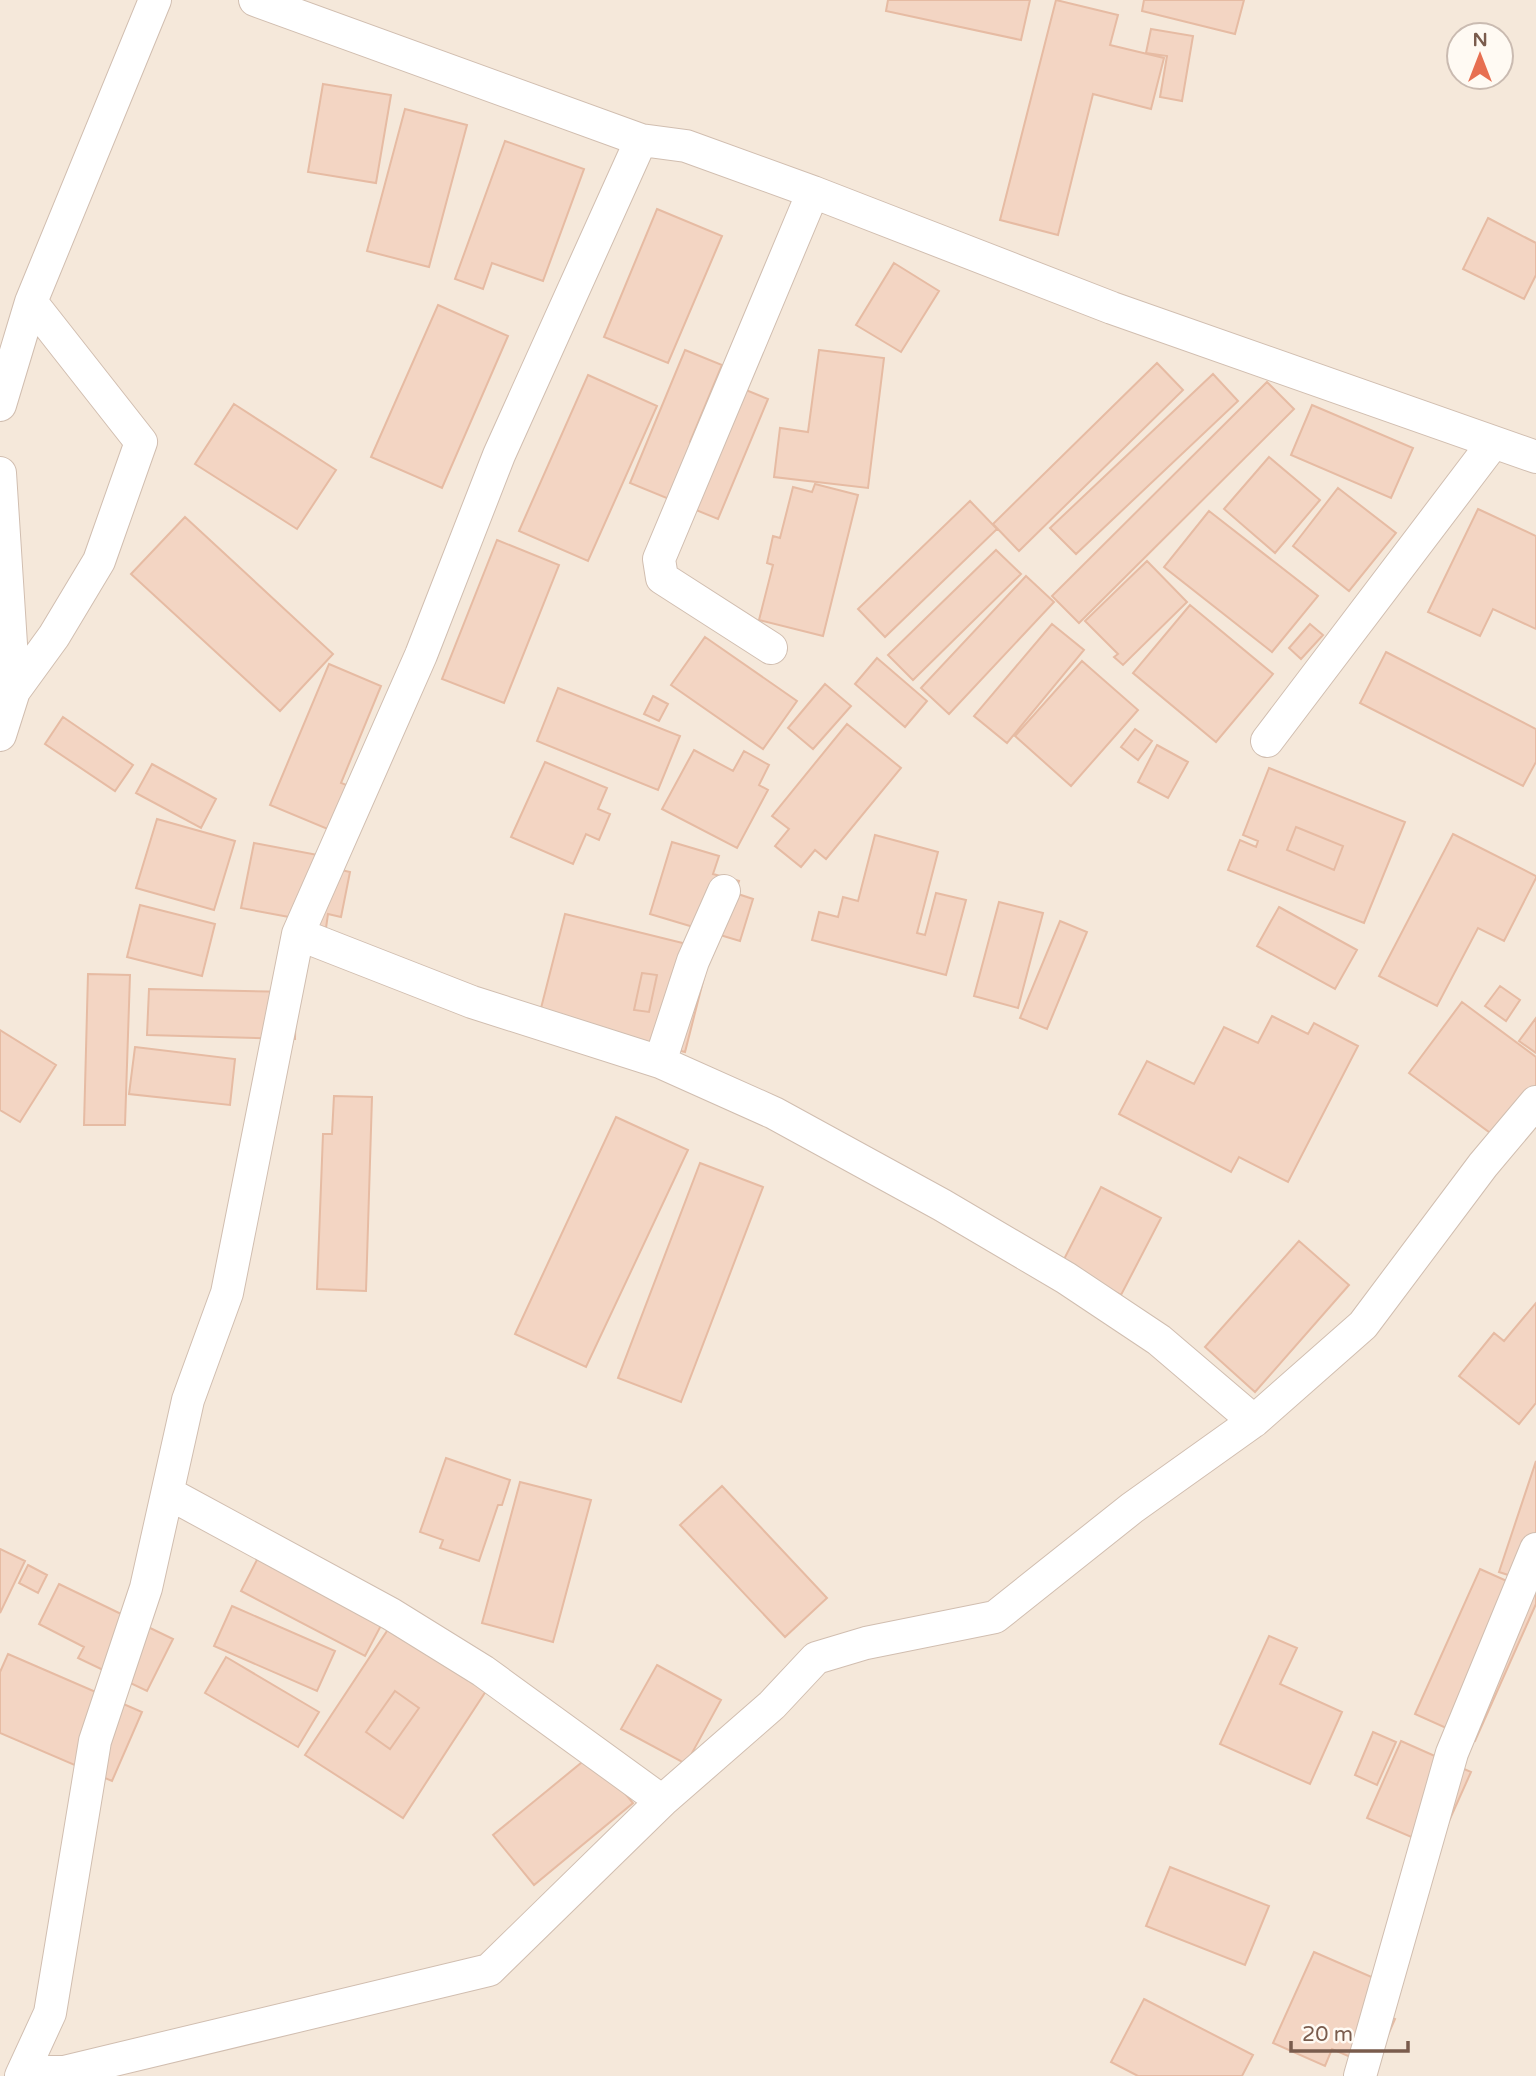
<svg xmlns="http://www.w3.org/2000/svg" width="1536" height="2076" font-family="'Varela Round',sans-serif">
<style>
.residential{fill:#f5e8da;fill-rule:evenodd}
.building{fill:#f3d5c3;stroke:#e6bba3;stroke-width:2;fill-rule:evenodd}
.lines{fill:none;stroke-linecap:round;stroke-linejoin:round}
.street-casing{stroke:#d1beb0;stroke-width:34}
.street{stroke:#fff;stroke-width:32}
</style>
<rect width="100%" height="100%" fill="#fdf6ec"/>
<path class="residential" d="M0,0h1536v2076h-1536zM1459,35h42v42h-42z"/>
<path class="building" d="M888,0h142l-9,40 -135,-29z
M1056,0l62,15 -8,30 54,13 -13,51 -58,-15 -35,141 -58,-15z
M1144,0h100l-9,34 -93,-23z
M1151,29l42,7 -11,65 -22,-4 7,-41 -21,-3z
M323,84l68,11 -15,88 -68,-11z
M405,109l62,16 -38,142 -62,-16z
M505,141l79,28 -41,112 -51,-18 -9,26 -28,-10z
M657,209l65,27 -54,127 -64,-26z
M1488,218l48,25v32l-12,24 -61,-30z
M894,263l45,28 -38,61 -45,-27z
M438,305l70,31 -66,152 -71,-31z
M685,350l37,15 -32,77 8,4 26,-65 44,18 -50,120 -88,-36z
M819,350l65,8 -16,130 -94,-11 6,-49 28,4z
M1157,363l26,27 -164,161 -26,-27z
M1213,374l25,27 -162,153 -26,-26z
M588,375l69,31 -69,155 -69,-30z
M1267,382l27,27 -215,214 -27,-27z
M234,404l102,66 -39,59 -102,-65z
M1312,405l101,43 -22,50 -100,-43z
M1269,457l51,43 -45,53 -51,-44z
M815,484l43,11 -35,141 -64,-16 14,-55 -6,-2 6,-27 7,2 13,-51 19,5z
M1338,488l58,45 -47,58 -56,-45z
M970,501l27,28 -112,108 -27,-28z
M1478,509l58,27v93l-43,-20 -13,27 -52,-24z
M1209,511l109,85 -46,56 -108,-85z
M185,517l148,137 -53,57 -149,-137z
M497,540l62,25 -55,138 -62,-24z
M996,550l25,24 -108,106 -25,-25z
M1147,561l40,41 -64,63 -9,-8 4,-3 -33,-33z
M1026,576l28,26 -105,112 -28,-26z
M1190,605l83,69 -57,68 -83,-69z
M1052,624l32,26 -77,93 -33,-27z
M1310,624l13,11 -22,24 -12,-11z
M705,637l92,64 -34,48 -92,-64z
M1386,652l150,77v33l-13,24 -163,-83z
M877,658l50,43 -22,26 -50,-43z
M1082,661l56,49 -67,76 -56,-50z
M329,664l52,22 -40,97 19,7 -18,45 -72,-30z
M825,684l26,22 -38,43 -25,-21z
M558,688l122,48 -22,54 -121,-49z
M653,696l15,8 -9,17 -15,-7z
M63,717l70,48 -18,26 -70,-47z
M847,724l54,44 -75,91 -11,-9 -14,17 -26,-21 14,-17 -17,-13z
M1135,729l17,12 -14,19 -17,-13z
M1157,745l31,17 -20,36 -30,-16z
M694,750l39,21 11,-20 25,14 -10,20 9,5 -31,58 -75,-39z
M545,762l62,26 -9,21 12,5 -11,26 -13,-6 -13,30 -62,-27z
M152,764l64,35 -15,29 -65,-35z
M1269,768l136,54 -41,101 -136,-53 12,-30 16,7 2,-6 -15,-6zM1296,827l47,19 -9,24 -47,-20z
M157,819l78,22 -21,69 -78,-22z
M1296,827l47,19 -9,24 -47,-20z
M1453,834l83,42v2l-32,63 -26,-13 -41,78 -58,-30z
M875,835l63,17 -21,81 8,2 11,-42 30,7 -20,75 -134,-35 7,-28 19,5 5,-20 15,4z
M672,842l47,14 -6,18 26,7 -4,12 18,6 -13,42 -90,-27z
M254,843l85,16 -2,10 13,3 -9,45 -13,-3 -3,21 -36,-18 -48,-9z
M999,902l44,11 -25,95 -44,-12z
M140,905l75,19 -13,52 -75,-19z
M1279,907l78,43 -22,39 -78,-43z
M565,914l146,36 -26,102 -146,-36zM642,973l15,2 -8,37 -15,-2z
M1060,921l27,11 -40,97 -27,-11z
M642,973l15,2 -8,37 -15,-2z
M88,974l42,1 -5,150h-41z
M1500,986l20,14 -14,21 -21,-15z
M149,989l147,3 -1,47 -148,-4z
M1462,1002l74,55v52l-28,37 -99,-73z
M1272,1016l36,18 6,-11 44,23 -70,136 -49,-25 -8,15 -112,-58 28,-53 47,23 30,-57 34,16z
M1536,1018v35l-17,-12z
M0,1030l56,35 -36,57 -20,-12z
M135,1047l100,12 -5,46 -101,-11z
M334,1096l38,1 -6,194 -49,-2 6,-155h9z
M616,1117l72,33 -102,217 -71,-33z
M700,1163l63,24 -82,215 -63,-24z
M1101,1187l60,31 -40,77 -60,-30z
M1299,1241l50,44 -94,107 -50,-45z
M1536,1303v100l-17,21 -60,-48 35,-43 10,8z
M446,1458l64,22 -8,25h-4l-19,56 -39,-13 3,-8 -23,-8z
M1536,1461v123l-37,-12z
M520,1482l71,18 -38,142 -71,-19z
M722,1486l105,112 -42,39 -105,-112z
M0,1549l25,12 -25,52z
M261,1552l125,64 -21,40 -124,-65z
M28,1565l19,10 -9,18 -19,-10z
M1480,1569l56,25v10l-61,137 -60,-27z
M59,1584l114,55 -26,52 -69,-33 6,-11 -45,-23z
M232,1606l103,45 -18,40 -103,-45z
M389,1628l97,63 -83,127 -98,-63zM395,1691l24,17 -29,41 -24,-17z
M1269,1636l28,12 -17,36 62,28 -32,72 -90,-40z
M8,1654l134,58 -30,69 -112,-48v-61z
M226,1657l93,55 -21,35 -93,-54z
M657,1665l64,35 -35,64 -65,-35z
M395,1691l24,17 -29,41 -24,-17z
M1373,1732l23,10 -19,43 -22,-10z
M1401,1741l70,31 -34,76 -70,-30z
M592,1754l41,49 -99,82 -41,-50z
M1170,1867l99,39 -24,59 -99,-39z
M1314,1952l76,33 -12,27 17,7 -21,48 -42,-18 -7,17 -52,-23z
M1144,1999l109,56 -11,21h-104l-27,-14z"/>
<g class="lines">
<defs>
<path id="street" d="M255,0l386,140 45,6 127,46 299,116 424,149
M0,405l31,-103
M0,473l14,218
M771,648l-109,-70 -3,-19 154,-367
M0,735l14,-44 40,-55 45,-75 42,-119 -110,-140 124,-302
M1267,741l226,-298
M298,934l174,68 188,60 114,51 168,92 124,73 93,62 95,81
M660,1062l33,-101 31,-70
M168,1493l223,121 92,57 179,130
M24,2072h40l425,-102 173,-169 110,-96 44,-47 50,-15 129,-26 137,-109 122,-87 109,-96 120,-160 53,-63
M21,2076l29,-63 45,-272 51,-153 42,-188 39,-107 71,-359 123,-279 78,-200 142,-315
M1360,2076l92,-323 84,-204"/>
</defs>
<use href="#street" class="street-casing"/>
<use href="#street" class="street"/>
</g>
<g transform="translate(1480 56)"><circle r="33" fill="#fffaf3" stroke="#cabbb1" stroke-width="2"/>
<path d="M0-5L12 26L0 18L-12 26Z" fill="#e76f51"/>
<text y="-10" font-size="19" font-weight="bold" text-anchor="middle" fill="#7a5c4d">N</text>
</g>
<path d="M1291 2041v10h117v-10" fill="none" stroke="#7a5c4d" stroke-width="3.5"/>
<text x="1302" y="2041" font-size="21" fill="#7a5c4d" stroke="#fffaf3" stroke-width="5" paint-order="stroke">20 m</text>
</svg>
